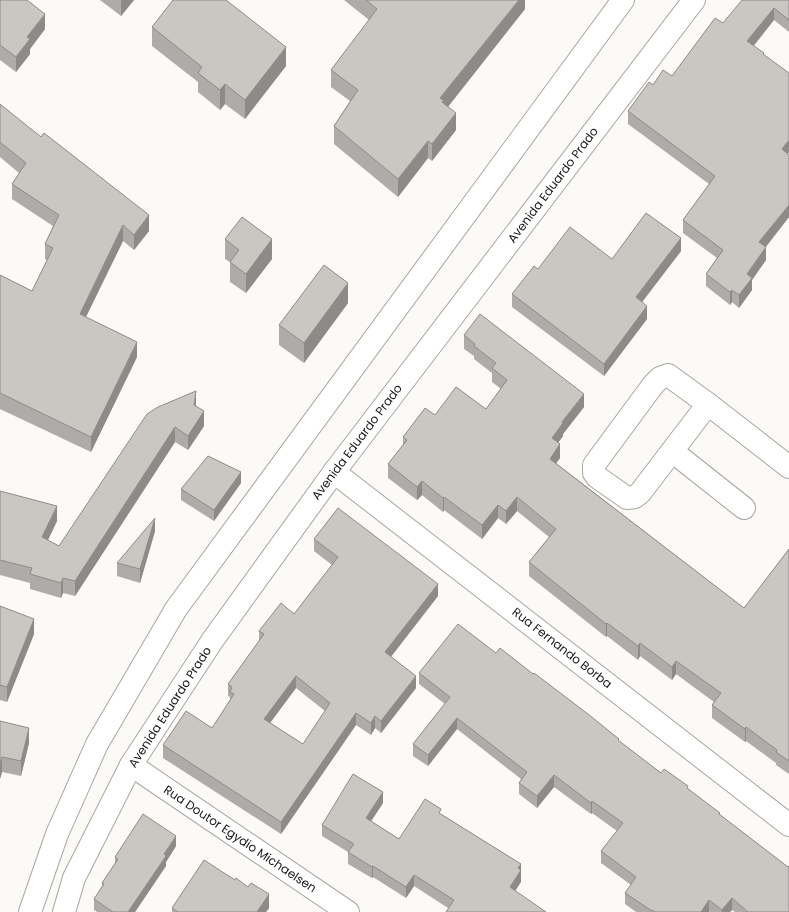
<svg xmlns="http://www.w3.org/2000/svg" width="789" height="912" font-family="Poppins,sans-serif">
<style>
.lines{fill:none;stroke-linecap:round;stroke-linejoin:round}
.street-casing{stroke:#a8a6a2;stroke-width:24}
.primary-casing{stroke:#a8a6a2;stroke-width:24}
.street{stroke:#fff;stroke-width:22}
.primary{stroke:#fff;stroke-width:22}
.wall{fill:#aeaba8;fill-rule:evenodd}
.shaded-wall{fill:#8d8b88}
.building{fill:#cac7c3;stroke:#8d8b88;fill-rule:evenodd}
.labels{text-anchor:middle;stroke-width:3;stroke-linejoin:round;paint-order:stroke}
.street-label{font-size:12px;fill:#181816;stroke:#fff}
</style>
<rect width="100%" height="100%" fill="#fcfaf6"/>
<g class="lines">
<defs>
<path id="street" d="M708,404l-68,89 -5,4 -8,1 -30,-21 -3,-4v-8l59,-80 7,-7 8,-3 40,29 81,63
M672,451l72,57
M334,472l455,353
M131,765l217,147"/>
<path id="primary" d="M30,912l27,-78 40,-90 79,-135 447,-609
M64,912l10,-34 57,-113 81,-124 122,-169 360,-472"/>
</defs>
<use href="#street" class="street-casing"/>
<use href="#primary" class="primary-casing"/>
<use href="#street" class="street"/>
<use href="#primary" class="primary"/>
</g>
<path class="wall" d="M0,0l45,29 -15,20v5l-14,18 -16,-12z
M100,0h34l-13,16z
M344,0h181v9l-77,97 8,24 -24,31 -4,-3 -30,39 -64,-53v-18l16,-25 -19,-14v-17l38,-50z
M789,0v32l-15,-12 -20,26 10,9 25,97 -1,2 1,1v62l-23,30v13l-14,20v10l-13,18 -7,-6 -2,3 -24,-19v-12l11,-16 -34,-25v-13l26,-36 -81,-60v-13l25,-26 19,-9 51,-53z
M152,27l134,39 -41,53 -20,-15 -5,6 -22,-18v-10l-46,-36z
M0,104l149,127 -15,19 -11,-9 -37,76 51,40 -46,95 -91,-43v-134l32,16 15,-31 -2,-1v-15l8,-18 -41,-27v-15l7,-11 -19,-16z
M225,239l47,20 -26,34 -16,-11v-20l-5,-3z
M681,251l-39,51 5,17 -43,57 -92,-69v-13l26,-25 74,-10z
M348,303l-44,60 -25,-18v-20z
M464,335l120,72 -21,27v2l-5,7 2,15 -4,5 188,145 45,-59v225l-13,-9v-2l-30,-22 -1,1 -33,-24v-13l2,-3 -38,-28 -4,6 -32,-24 -2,4 -31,-24 -1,1 -77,-61v-14l20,-25 -32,-26 -11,13 -8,-6 -16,21 -38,-29 -1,2 -21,-17 -5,5 -29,-22v-14l15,-19v-8l32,-22 51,-6 15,-20 -9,-7v-9l-18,-14v-3l-10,-7z
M195,406l9,20 -16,24 -13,-8 -100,154 -12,-3 -2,5 -31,-9v-6l-30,-8v-84l57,30 -9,19 11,6z
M241,483l-27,38 -33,-21v-11z
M155,531l-15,52 -23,-7v-13z
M314,539l124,57 -47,61 25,31 -35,45 -6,-5 -4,7 -15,-10 -75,109 -118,-76v-13l49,-17 18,-27v-4l-2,-1v-12l31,-43v-10l35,-17 38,-49 -18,-14zM296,688l29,23 -22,33 -33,-21z
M0,606l34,28 -27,68 -7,-2z
M496,653l123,88 42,32 27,16 32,26 68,52 1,45h-54l-3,-2 -2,2h-94l-11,-8v-11l6,-8 -30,-22v-12l16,-20 -25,-18 -1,1 -37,-27 -17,21 -18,-14v-11l2,-4 -64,-50 -29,37 -15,-10v-12l32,-40 -26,-20v-11z
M0,721l29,22 -8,33 -19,-4 -2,7z
M383,803l-12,18 28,18 42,-25 80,50v18l-73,26 -34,-22 -8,12 -33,-21 -1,1 -24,-14v-12l-26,-16v-11z
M176,846l-10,16v4l-31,46h-38l-3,-2v-11l8,-13v-3l13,-20v-6z
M172,908h97l-3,4h-94z"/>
<path class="shaded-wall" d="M122,0h12l-13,16v-15z
M519,0h6v9l-81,103 -4,-14z
M774,8v12l-27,33v-12z
M45,14v15l-15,20v5l-14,18v-15l11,-20z
M286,47v19l-41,53v-19z
M225,84v20l-5,6v-20z
M456,113v17l-24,31v-17z
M789,140v12l-7,10v-13z
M428,141v17l-30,39v-18z
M789,205v12l-30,38v-13z
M149,215v16l-15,19v-15z
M123,225v16l-43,88v-15z
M681,238v13l-45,59v-13z
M272,239v20l-26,34v-19z
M766,247v13l-14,20v10l-13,18v-13l8,-21z
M348,283v20l-44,60v-20z
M732,290v12l-2,3v-13z
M647,306v13l-43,57v-12z
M137,342v15l-46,95v-15z
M196,391v15l-2,14v-15z
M584,394v13l-21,27v2l-11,15v-13l10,-16z
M204,411v15l-16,24v-14z
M175,427v15l-100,154v-15z
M560,444v14l-10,14v-13z
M241,472v11l-27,38v-11z
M422,481v14l-5,5v-13z
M444,497v13l-1,2v-14z
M517,497v14l-11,13v-13z
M498,505v13l-16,21v-14z
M57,506v15l-15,31v-15z
M155,518v13l-15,52v-14z
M63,578v15l-2,5v-15z
M438,584v12l-53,68v-12z
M34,619v15l-27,68v-15z
M607,623v13l-1,1v-13z
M640,643v13l-2,4v-14z
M676,661v13l-4,6v-13z
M296,676v12l-32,43v-12z
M416,676v12l-35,45v-12z
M356,713v12l-75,109v-12z
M375,716v12l-4,7v-12z
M457,718v11l-29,37v-11z
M746,727v14l-1,1v-13z
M29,728v15l-8,33v-15z
M2,757v15l-2,7v-15z
M554,775v12l-17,21v-12z
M383,792v11l-17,26v-11z
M592,801v12l-1,1v-11z
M176,836v10l-10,16v4l-31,46h-7z
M521,864v18l-11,17v-12l8,-19z
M373,866v11l-1,1v-11z
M414,875v11l-8,12v-11z
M269,894v14l-3,4h-9z
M732,898v12l-2,2h-8v-2z
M709,900v12h-8z"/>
<path class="building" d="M0,0h27l18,14 -18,23 3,2 -14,18 -16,-12z
M173,0h53l60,47 -41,53 -20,-16 -5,6 -22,-17 4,-6 -50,-40z
M366,0h153l-79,98 4,3 -2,1 14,11 -24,31 -4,-3 -30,38 -64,-53 24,-36 -27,-20 46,-61z
M742,0h47v20l-15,-12 -27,33 17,12 -1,1 26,19v67l-7,9 7,6v50l-30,37 7,5 -19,27 5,4 -13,17 -7,-5 -2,2 -24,-18 17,-24 -40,-30 32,-44 -87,-65 21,-29 4,3 10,-15 9,6 43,-58 8,5z
M0,104l41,33 3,-4 105,82 -15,20 -11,-10 -43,89 57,28 -46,95 -91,-44v-118l32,16 21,-43 -8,-4 14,-29 -47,-31 14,-21 -26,-21z
M646,213l35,25 -45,59 11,9 -43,58 -92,-70 22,-28 4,3 32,-42 42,32z
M242,217l30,22 -26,35 -16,-12 9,-12 -14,-11z
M324,265l24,18 -44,60 -25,-18z
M480,314l104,80 -22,28 1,1 -11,15 8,6 -10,15 194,149 45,-59v212l-13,-9 1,-2 -31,-23 -1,2 -33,-24 9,-12 -45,-32 -4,6 -32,-24 -2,3 -31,-23 -1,1 -77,-62 27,-33 -39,-32 -11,14 -8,-6 -16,20 -38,-28 -1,1 -21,-17 -5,6 -29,-23 19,-24 -4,-3 22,-29 10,7 21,-28 30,22 21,-29 -15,-12 4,-5 -22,-17 1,-2 -11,-9z
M196,391l-2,14 10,6 -16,25 -13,-9 -100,154 -12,-3 -2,5 -31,-9 2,-6 -32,-8v-69l57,15 -15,31 17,9 88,-132 11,-7z
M208,456l33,16 -27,38 -33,-21z
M338,508l100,76 -53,68 31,24 -35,45 -6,-5 -4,7 -15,-10 -75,109 -118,-77 23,-34 26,17 22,-34 -4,-2 2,-5 -4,-3 36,-50 -5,-3 22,-28 13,11 44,-57 -24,-18zM296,676l34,27 -27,41 -39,-25z
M155,518l-15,51 -23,-6z
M0,606l34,13 -27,68 -7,-2z
M458,624l38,29 4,-5 33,26 1,-1 54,41 31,25 -1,1 43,33 3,-4 24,17 -1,2 33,25 -1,1 69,53 1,-1v46h-41l-16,-14 -10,12 -13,-10 -8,12h-46l-3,-2v1l-27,-18 11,-16 -35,-26 22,-28 -31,-22 -1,2 -37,-28 -17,21 -18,-13 8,-11 -70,-54 -29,37 -15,-11 37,-47 -31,-24z
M0,721l29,7 -8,33 -19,-4 -2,7z
M353,774l30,18 -17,26 33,21 26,-40 16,10 -2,4 82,51 -3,4 3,2 -11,17 36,25h-100l8,-12 -40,-25 -8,12 -33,-21 -1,1 -24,-15 6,-8 -32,-19z
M143,814l33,22 -12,18 2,2 -38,56h-15l-19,-13 10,-15 -2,-1 16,-24 -3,-2z
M204,860l31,20 1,-2 12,9 3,-4 18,11 -12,18h-79l-6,-4z"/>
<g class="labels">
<g class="street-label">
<text transform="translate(553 185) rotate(-53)" y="4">Avenida Eduardo Prado</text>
<text transform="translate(357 442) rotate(-53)" y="4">Avenida Eduardo Prado</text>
<text transform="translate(562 648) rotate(38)" y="4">Rua Fernando Borba</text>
<text transform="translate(170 707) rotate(-57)" y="4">Avenida Eduardo Prado</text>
<text transform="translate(240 839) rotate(34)" y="4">Rua Doutor Egydio Michaelsen</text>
</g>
</g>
</svg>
